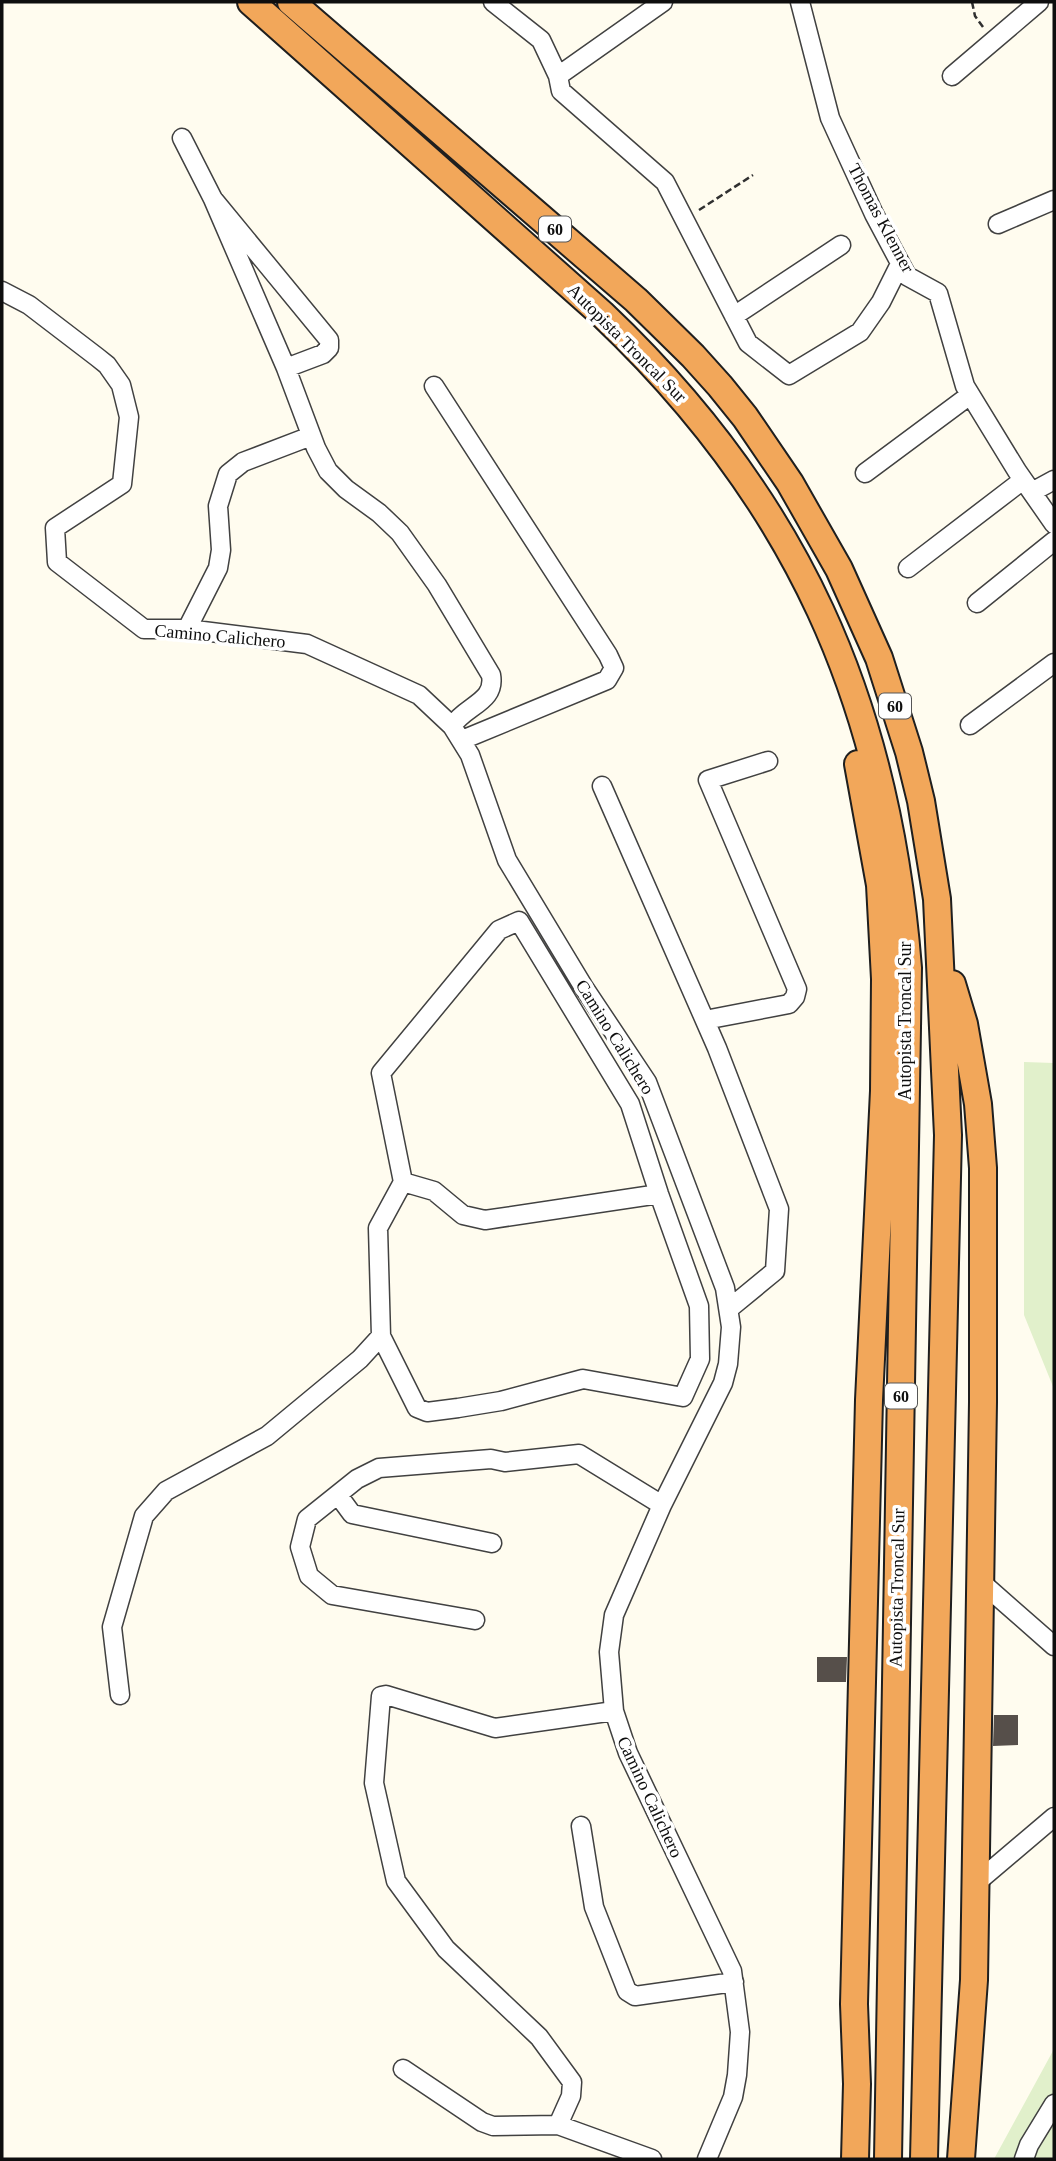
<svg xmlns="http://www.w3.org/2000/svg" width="1056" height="2161" font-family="'Times New Roman',serif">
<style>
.pitch{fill:#e1f0cb}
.building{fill:#564f4a}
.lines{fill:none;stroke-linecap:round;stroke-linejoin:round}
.minor-casing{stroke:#414141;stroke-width:21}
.highway-casing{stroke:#1f1f1f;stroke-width:30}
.path{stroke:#303030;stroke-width:2.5;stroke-dasharray:7 3.5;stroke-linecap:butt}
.minor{stroke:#fff;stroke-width:18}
.highway{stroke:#f2a75a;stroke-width:26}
.labels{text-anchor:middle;stroke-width:7;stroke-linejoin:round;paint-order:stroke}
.shield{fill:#fff;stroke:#565656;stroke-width:2}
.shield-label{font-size:16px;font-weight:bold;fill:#0e0e0e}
.street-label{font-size:18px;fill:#0e0e0e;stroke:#fff}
</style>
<rect width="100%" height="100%" fill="#fffcef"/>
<path class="pitch" d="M1024,1062l30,1v326l-30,-74z
M1054,2049v110h-60z"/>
<path class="building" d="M817,1657h30l-1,25h-29z
M994,1715h24v30l-25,1z"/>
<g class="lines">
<defs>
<path id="minor" d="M493,2l48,38 17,36 3,15 104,91 83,161 41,32 71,-43 21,-30 19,-38
M800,2l30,116 44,96 33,62 31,17 27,93 52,85 37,53
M558,76l105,-74
M952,76l87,-74
M182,138l31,61 116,141v8l-6,6 -37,14
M213,199l73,169 30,80 12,23 18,18 33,24 21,20 37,52 54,90c5,27 -25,30 -39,51
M998,224l56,-24
M2,291l27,14 68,52 10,8 14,20 8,32 -7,67 -67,44 2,34 87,67h43l120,15 112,51 33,31 18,29 37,105 76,126 64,96 78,206 6,39 -3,37 -5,19 -61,122 -48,110 -5,37 5,59 14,42 104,218 8,61 -3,43 -4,22 -26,62
M734,316l107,-71
M434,386l174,269 6,13 -7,12 -145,60
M865,473l105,-78
M1032,492l22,-12
M908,568l115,-88
M977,603l77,-62
M187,629l31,-61 3,-18 -3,-44 10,-32 15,-12 68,-26
M970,725l84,-62
M602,786l115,262 62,161 -4,62 -45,37
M705,1020l84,-16 6,-7 2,-8 -89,-209 60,-19
M403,1182l-25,46 3,108 36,72 10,4 31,-4 43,-7 82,-22 100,18 17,-38 -1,-53 -40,-112 -29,-90 -111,-183 -20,9 -118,143 22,109 31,9 29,24 22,5 174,-26
M338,1495l14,19 140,29
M980,1581l74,65
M475,1620l-143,-25 -23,-19 -9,-29 7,-28 50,-40 22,-11 112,-9 14,3 74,-8 83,51
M120,1695l-8,-68 32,-111 22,-25 101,-55 93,-77 21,-23
M581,1826l13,81 33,84 8,5 99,-14
M975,1884l79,-67
M403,2069l79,53 11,4 65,-1 13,-29 1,-14 -33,-45 -93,-88 -50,-68 -22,-98 7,-87 5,-1 109,33 119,-17
M558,2125l94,34
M1024,2159l5,-14 25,-41"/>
<path id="highway" d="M251,2l351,312c195,185 285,387 306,654l-20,1191
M291,2l345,298 57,56 27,30 25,31 45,66 49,86 40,89 30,94 12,49 16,98 11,236 -24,1024
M952,984l12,40 14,80 5,64v234l-9,578 -13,179
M855,2159l2,-75 -3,-80 15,-604 15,-309 1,-112 -5,-94 -22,-121"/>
</defs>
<use href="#minor" class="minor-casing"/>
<use href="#highway" class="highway-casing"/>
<path class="path" d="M972,2l3,14 8,11
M699,210l54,-35"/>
<use href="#minor" class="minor"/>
<use href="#highway" class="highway"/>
</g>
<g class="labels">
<g class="shield">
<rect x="539" y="216.5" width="32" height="25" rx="5"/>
<rect x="879" y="693.5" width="32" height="25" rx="5"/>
<rect x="885" y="1383.5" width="32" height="25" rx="5"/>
</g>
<g class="shield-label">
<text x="555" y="235">60</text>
<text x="895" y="712">60</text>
<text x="901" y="1402">60</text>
</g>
<g class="street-label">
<text transform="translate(881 218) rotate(62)" y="6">Thomas Klenner</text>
<text transform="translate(627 343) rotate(45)" y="6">Autopista Troncal Sur</text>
<text transform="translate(220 636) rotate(5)" y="6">Camino Calichero</text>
<text transform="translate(905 1021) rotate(-90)" y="6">Autopista Troncal Sur</text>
<text transform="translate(615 1037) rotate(58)" y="6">Camino Calichero</text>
<text transform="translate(897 1588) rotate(-89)" y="6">Autopista Troncal Sur</text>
<text transform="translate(650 1797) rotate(65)" y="6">Camino Calichero</text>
</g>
</g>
<rect width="1056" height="2161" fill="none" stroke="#0e0e0e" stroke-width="7"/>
</svg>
